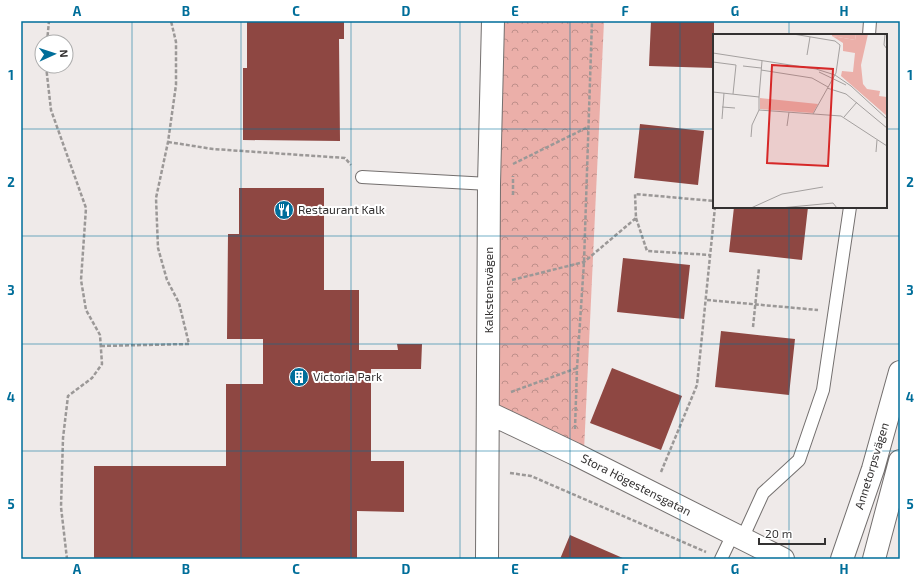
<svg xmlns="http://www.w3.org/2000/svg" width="921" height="580" font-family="'Exo 2',sans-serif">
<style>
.park{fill:url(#park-crowns)}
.building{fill:#8e4742}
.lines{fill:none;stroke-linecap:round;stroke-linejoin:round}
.service-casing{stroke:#736f6e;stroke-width:14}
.minor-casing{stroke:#736f6e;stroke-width:24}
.secondary-casing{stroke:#736f6e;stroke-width:24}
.path{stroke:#9b9897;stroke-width:2.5;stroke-dasharray:4 2;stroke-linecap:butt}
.service{stroke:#fff;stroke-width:12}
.minor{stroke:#fff;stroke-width:22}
.secondary{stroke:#fff;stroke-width:22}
.grid{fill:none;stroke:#006e9a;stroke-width:1;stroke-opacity:0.55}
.labels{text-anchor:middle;stroke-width:4;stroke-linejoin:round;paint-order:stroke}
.poi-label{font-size:12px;fill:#333131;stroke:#fff;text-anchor:start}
.street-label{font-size:12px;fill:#333131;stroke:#fff}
.inset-road{fill:none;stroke:#a4a09f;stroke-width:1}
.view{fill:#d62828;fill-opacity:0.15;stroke:#d62828;stroke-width:2}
.inset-edge{fill:none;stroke:#333131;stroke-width:2}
.neatline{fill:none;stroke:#006e9a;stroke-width:1.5}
.grid-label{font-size:13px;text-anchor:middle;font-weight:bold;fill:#006e9a}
</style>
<defs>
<pattern id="park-crowns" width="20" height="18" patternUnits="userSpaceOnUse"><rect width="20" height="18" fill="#ebafa9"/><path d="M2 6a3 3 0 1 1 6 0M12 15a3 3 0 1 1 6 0" fill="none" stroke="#bf8f8a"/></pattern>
</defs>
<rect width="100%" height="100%" fill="#efeae9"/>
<path class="park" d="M502,21h102l-20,430 -86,-43 -1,-223z"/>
<path class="building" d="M247,21h97v18h-5l1,102 -97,-1v-72h4z
M651,21h63v47l-65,-2z
M640,124l64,7 -6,54 -64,-7z
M239,188h85v102h35v60h39l-1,-6h25l-1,25h-50v92h33v51l-47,-1v48h-263v-93h132v-82h37v-45h-36l1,-105h11z
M734,207h74l-6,53 -73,-8z
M623,258l67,7 -6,54 -67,-7z
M721,331l74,8 -6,56 -74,-8z
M612,368l70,28 -21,54 -71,-27z
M570,535l55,24h-65z"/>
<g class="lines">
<defs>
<path id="service" d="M869,35l1,-14
M362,177l127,7
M742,539l21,-46 36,-33 24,-70 27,-183
M721,559l12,-25"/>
<path id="minor" d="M489,413l86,41 208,105
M487,559l2,-375 4,-163"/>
<path id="secondary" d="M842,559l31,-90 27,-97
M874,559l26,-98"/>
</defs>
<use href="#service" class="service-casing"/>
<use href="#minor" class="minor-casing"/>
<use href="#secondary" class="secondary-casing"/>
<path class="path" d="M47,42l2,-21
M46,66l5,44 35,98 -5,72 5,30 14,25 2,29 -10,14 -24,18 -5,42 -2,69 6,52
M168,142l45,7 132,9 6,7
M513,164l75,-37
M513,195v-19
M636,218l11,33 63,4
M512,280l72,-18 52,-44 -1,-24 79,7
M707,300l111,10
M753,327l6,-59
M101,346l88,-2 -10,-41 -12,-23 -9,-32 -2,-50 12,-56 8,-57v-43l-5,-21
M511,392l66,-24
M575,429l2,-61 7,-106 8,-241
M661,472l36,-87 18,-178
M510,473l21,3 175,76"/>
<use href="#service" class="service"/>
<use href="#minor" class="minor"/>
<use href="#secondary" class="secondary"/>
</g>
<path class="grid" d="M132,21v538M241,21v538M351,21v538M460,21v538M570,21v538M680,21v538M789,21v14M21,129h693M886,129h14M789,207v352M21,236h879M21,344h879M21,451h879"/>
<defs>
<symbol id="restaurant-disc" viewBox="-11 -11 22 22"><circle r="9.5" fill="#006e9a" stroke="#fff"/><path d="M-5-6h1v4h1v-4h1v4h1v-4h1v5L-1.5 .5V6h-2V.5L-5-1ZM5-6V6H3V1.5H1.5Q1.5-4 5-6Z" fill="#fff"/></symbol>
<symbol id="building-disc" viewBox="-11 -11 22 22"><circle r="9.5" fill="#006e9a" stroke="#fff"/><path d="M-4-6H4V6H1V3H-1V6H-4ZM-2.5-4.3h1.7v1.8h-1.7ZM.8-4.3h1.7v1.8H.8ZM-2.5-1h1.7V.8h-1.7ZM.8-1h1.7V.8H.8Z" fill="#fff"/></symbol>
</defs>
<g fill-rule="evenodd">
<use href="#restaurant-disc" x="273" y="199" width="22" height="22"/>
<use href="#building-disc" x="288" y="366" width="22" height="22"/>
</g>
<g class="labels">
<g class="poi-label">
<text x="298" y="214">Restaurant Kalk</text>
<text x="313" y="381">Victoria Park</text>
</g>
<g class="street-label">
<text transform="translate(489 290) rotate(-90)" y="4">Kalkstensvägen</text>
<text transform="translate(872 466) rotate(-73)" y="4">Annetorpsvägen</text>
<text transform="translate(636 485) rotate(27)" y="4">Stora Högestensgatan</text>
</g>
</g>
<g transform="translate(713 34)">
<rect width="174" height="174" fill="#efeae9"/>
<path d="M143,0h12l-7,31 2,19 4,5 13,2 -1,5 8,1v19l-46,-40 1,-5 11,1 2,-19 -12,-2v-8l-11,-7 23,4zM47,64l58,6 -5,9 -53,-4z" fill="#ebafa9"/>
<path d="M119,0h24l-1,6 -23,-4z" fill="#ebafa9"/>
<path class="inset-road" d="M80,0l42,7 5,4 -4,28 -23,41M172,0l-1,11 3,4M0,19l103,16 19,6 16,11 36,33M94,21l3,-18M0,28l23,3 -3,29M30,32l18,2M48,36l51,8 16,9M106,38l27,13M114,54l19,6 41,34M0,58l46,5v13l82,6 46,30M46,63l3,-36M9,73l13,1M131,83l13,-15M9,85l2,-26M74,92l2,-14M38,103l1,-12 7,-15M163,118l1,-12M38,174l31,-14 41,-7M67,174l53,-5 4,5"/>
<path class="view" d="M59,31l61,4 -5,97 -61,-3z"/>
<rect width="174" height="174" class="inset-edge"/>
</g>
<rect width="921" height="580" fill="none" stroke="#ffffff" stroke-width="44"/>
<g transform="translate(54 54) rotate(87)"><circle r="19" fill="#ffffff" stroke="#adadad"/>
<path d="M0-3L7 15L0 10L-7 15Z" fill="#006e9a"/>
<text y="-6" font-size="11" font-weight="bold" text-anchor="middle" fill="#333131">N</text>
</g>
<path d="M759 538v6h66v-6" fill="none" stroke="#333131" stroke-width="2"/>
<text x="765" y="538" font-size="12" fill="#333131" stroke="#ffffff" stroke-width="3" paint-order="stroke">20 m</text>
<rect x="22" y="22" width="877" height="536" class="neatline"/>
<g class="grid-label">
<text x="77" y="16">A</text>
<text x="186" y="16">B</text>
<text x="296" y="16">C</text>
<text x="406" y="16">D</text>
<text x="515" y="16">E</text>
<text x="625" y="16">F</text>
<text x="735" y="16">G</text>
<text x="844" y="16">H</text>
<text x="11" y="80">1</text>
<text x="910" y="80">1</text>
<text x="11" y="187">2</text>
<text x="910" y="187">2</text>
<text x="11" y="295">3</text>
<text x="910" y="295">3</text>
<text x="11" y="402">4</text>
<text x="910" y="402">4</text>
<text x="11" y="509">5</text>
<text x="910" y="509">5</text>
<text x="77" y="574">A</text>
<text x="186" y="574">B</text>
<text x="296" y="574">C</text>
<text x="406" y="574">D</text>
<text x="515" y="574">E</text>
<text x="625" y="574">F</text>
<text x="735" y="574">G</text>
<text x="844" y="574">H</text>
</g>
</svg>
